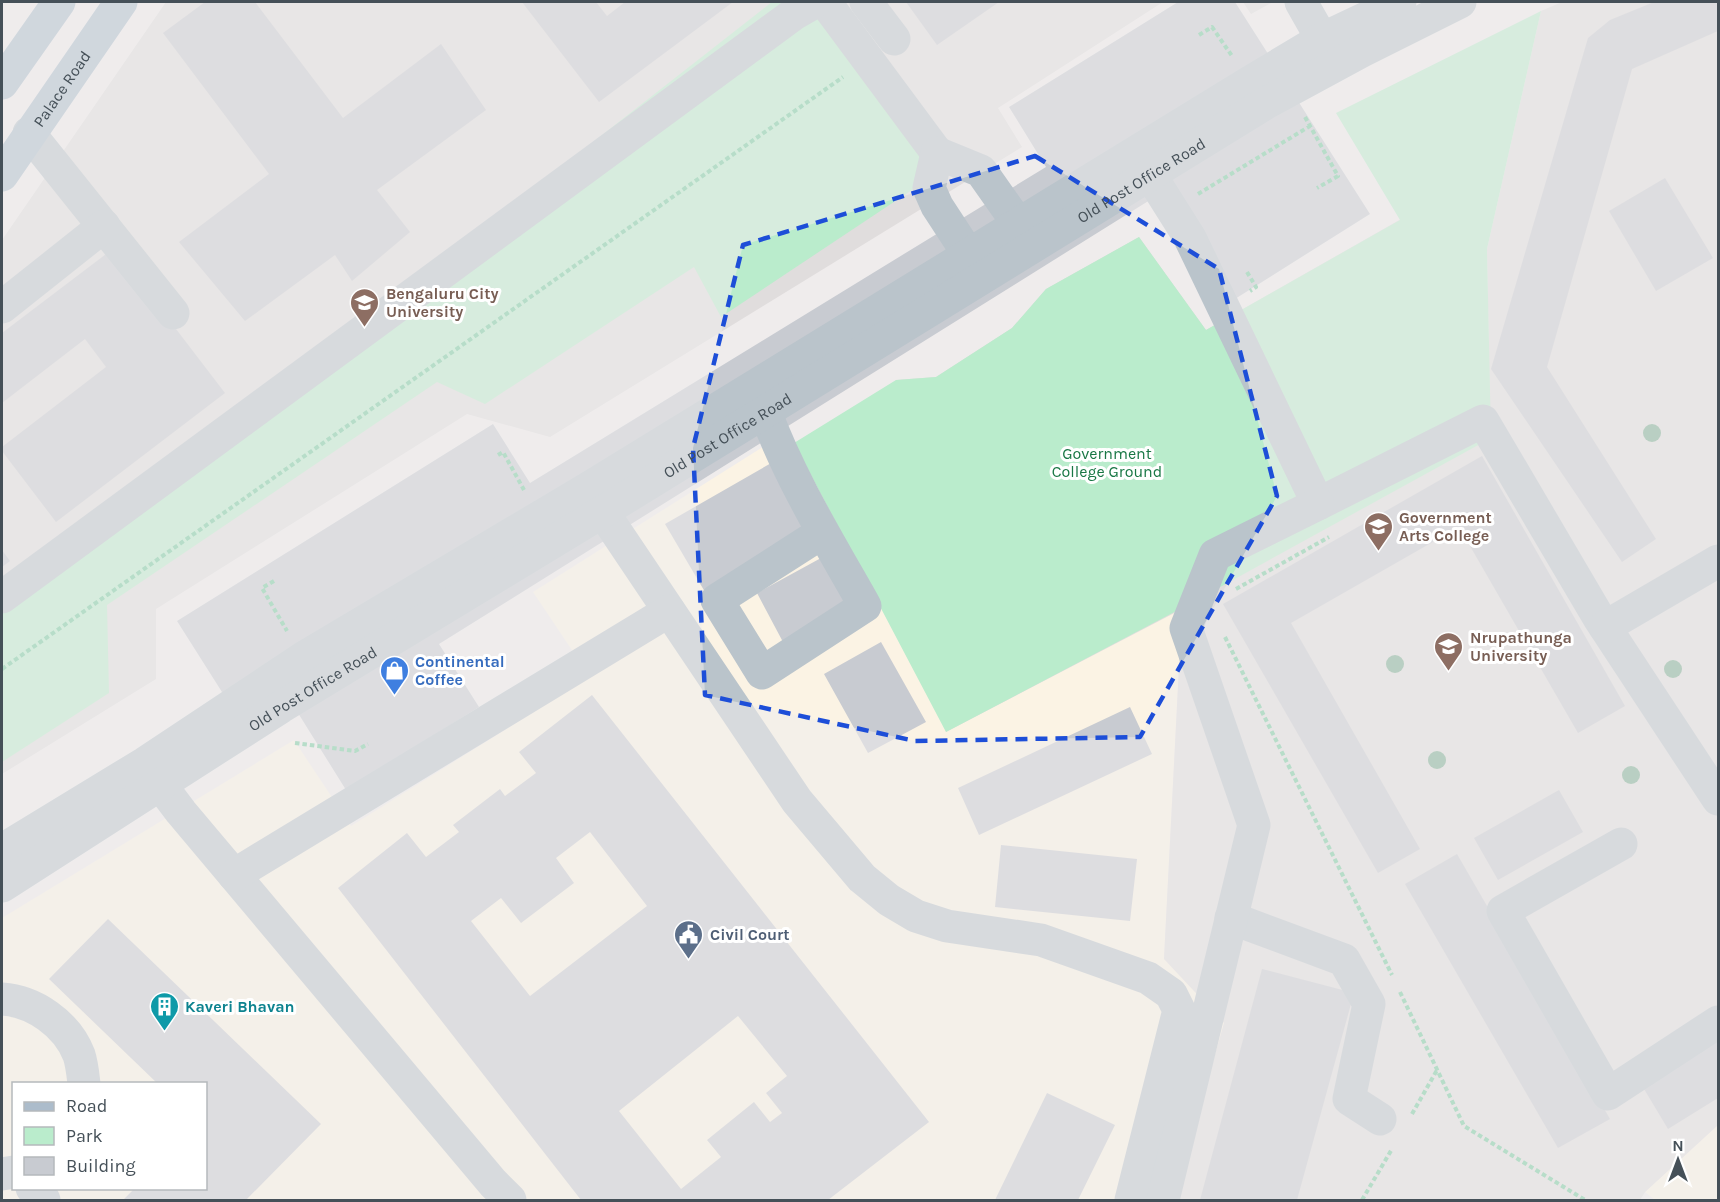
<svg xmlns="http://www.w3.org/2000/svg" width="1720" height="1202" font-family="Karla,sans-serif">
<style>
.commercial{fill:#fbf3e4;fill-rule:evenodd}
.education{fill:#e0dddd}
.green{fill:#baeccc}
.building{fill:#c8cbd1;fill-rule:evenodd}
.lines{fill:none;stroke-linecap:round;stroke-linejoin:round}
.path{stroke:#73c99d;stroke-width:4;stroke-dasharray:4.5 3;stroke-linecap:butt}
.minor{stroke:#bac4cb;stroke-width:33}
.major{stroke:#acbccb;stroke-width:33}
.tree{fill:#79ac90}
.marked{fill:none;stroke:#1d4ed8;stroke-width:4.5;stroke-dasharray:12 8;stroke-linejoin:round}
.labels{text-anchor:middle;stroke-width:6;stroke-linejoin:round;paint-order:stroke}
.street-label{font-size:16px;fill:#455058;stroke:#fff}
.education-label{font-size:16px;font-weight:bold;fill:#785e54;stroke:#fff;text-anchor:start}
.park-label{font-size:16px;fill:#197745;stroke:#fff}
.shop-label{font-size:16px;font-weight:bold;fill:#366cbe;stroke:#fff;text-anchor:start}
.service-label{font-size:16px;font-weight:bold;fill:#4e5e75;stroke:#fff;text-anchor:start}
.culture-label{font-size:16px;font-weight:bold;fill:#0d838f;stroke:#fff;text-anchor:start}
</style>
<rect width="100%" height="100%" fill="#efecec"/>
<path class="commercial" d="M788,431l158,300 236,-123 -18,350 61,65 -52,177h-1171v-282l292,-178 57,86 239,-149 -57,-85zM14,1084h192v104h-192z
M1718,1125v75h-63l-10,-8z"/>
<path class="education" d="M166,2h997l-165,106 24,39 -472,290 -83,-23 -311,195v70l-154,95v-534z
M1243,2h30l-22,12z
M1562,2h156v1123l-73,67 -5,8h-467l51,-177 -60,-64 18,-350 -236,123 -50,-352 40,-3 76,-49 34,-39 93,-52 67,93 195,-111 88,136 -2,-106 54,-238z"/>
<path class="green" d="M772,2h63l116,162 -230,153 -27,-50 -209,137 -48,-22 -330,223 2,88 -107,69v-157z
M1541,11l-54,238 4,189 -309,170 -236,124 -152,-289 102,-63 40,-3 76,-49 34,-39 93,-52 67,93 194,-110 -64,-107z"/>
<path class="building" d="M205,2h50l88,116 98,-74 45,66 -109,80 33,42 -58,49 -17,-26 -90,66 -66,-79 90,-68 -106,-141z
M522,2h74l11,14 18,-14h108l-134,100z
M906,2h93l-62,43z
M1178,2h57l135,212 -151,95 -69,-109 -711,444 40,63 -133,83 -48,-77 -45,28 -76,-120 316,-197 37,59 516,-316 -37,-60z
M1654,2h64v29l-86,38 -85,298 109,172 -34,23 -131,-193 97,-331 22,-18z
M1665,178l48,80 -57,33 -47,-80z
M114,248l111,145 -169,129 -54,-71v-4l104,-80 -21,-28 -83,64v-70z
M1482,456l143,250 -47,27 -119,-206 -168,96 129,226 -42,24 -155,-269z
M773,462l39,68 -107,62 -40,-68z
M2,550l8,11 -8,6z
M821,558l27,50 -65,34 -26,-49z
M881,642l45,80 -58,31 -44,-79z
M592,695l337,427 -101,78h-247l-243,-312 69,-55 19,24 33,-25 -6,-7 47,-36 5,7 31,-23 -17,-21zM590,832l57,74 -117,90 -59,-75 30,-23 20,25 53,-40 -18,-25zM738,1016l49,60 -21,17 16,20 -12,9 -16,-20 -47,38 14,17 -40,32 -62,-78z
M1130,707l22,47 -173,81 -21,-47z
M1559,790l24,42 -85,48 -24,-42z
M1001,845l136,14 -7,62 -135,-14z
M1457,854l153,265 -52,29 -153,-264z
M108,919l213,205 -75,76h-123l12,-12h71v-104h-48l-109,-105z
M1262,969l92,24 -57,207h-97z
M1718,1037v61l-50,31 -27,-45z
M1047,1093l68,32 -37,75h-83z"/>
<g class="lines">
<path class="path" d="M1199,35l13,-8 20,29
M1305,117l33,59 -21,12
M1198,194l112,-68
M1247,272l9,15 -6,4
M498,455l5,-3 21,38
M274,581l-12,7 25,43
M1236,589l93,-52
M1225,637l167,338
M2,669l841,-592
M295,743l60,8 13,-7
M1400,992l64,134 121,74
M1412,1114l25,-44
M1362,1200l30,-51"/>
<g class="minor">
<path d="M825,2l112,151"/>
<path d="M866,2l28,37"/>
<path d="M1301,2l21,37"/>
<path d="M29,133l144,180"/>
<path d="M1139,157l51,81 128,266 165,-83 116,197 119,181"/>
<path d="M969,255l-32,-49 -8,-18 8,-35 44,18 38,54"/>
<path d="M2,307l102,-81"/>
<path d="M765,411c24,66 65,133 100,195l-103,67 -45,-73 106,-68"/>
<path d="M590,493l207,308 65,77 27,22 27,16 31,10 94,14 107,38 23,16 8,16 -48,190"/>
<path d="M2,597l792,-583 21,-12"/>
<path d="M1605,627l113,-66"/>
<path d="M147,767l34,45 312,371 17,17"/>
<path d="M1621,844l-118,67 105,183 110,-72"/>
<path d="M2,850l143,-87 158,-105 284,-169 663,-407 72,-43 78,-37"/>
<path d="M234,875l435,-264"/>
<path id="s1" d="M2,886l279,-179 323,-196 662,-408 96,-52 98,-49"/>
<path d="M1231,918l113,42 25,44 -20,95 31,20"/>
<path d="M2,999c32,2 65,25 77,56 3,9 4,20 5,29"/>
<path d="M2,1174l12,-2"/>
<path d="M32,1188l12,12"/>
<path d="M1163,1200l91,-375 -68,-197 29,-73 103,-51"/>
</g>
<g class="major">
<path d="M2,83l57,-81"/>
<path id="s2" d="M2,175l119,-173"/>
</g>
</g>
<g class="tree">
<circle cx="1652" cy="433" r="9"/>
<circle cx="1395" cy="664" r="9"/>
<circle cx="1673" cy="669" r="9"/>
<circle cx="1437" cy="760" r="9"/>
<circle cx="1631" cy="775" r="9"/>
</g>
<path d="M0 0H1720V1202H0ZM1035,156l184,113 58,227 -137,241 -225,4 -210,-46 -12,-247 50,-203z" fill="#efecec" fill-opacity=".55" fill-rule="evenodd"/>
<path class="marked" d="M1035,156l184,113 58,227 -137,241 -225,4 -210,-46 -12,-247 50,-203z"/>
<defs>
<symbol id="university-pin" viewBox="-11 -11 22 30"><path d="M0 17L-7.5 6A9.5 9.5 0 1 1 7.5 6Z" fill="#8d6e63" stroke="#fff"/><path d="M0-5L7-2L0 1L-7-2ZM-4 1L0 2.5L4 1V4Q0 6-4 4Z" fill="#fff"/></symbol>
<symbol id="shop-pin" viewBox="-11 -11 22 30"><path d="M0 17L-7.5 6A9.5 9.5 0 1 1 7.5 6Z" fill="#3f7fe0" stroke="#fff"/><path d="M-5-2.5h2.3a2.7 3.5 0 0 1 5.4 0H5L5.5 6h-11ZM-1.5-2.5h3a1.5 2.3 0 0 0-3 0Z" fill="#fff"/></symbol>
<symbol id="civic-pin" viewBox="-11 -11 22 30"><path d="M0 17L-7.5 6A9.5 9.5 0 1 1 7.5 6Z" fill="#5c6f8a" stroke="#fff"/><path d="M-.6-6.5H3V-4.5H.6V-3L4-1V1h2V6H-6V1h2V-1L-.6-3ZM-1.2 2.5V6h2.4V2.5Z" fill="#fff"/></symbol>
<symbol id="building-pin" viewBox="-11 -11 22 30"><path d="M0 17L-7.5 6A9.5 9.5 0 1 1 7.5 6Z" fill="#0f9aa8" stroke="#fff"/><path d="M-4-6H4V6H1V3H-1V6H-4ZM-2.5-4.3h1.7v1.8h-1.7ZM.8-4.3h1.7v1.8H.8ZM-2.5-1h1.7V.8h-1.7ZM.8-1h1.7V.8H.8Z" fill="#fff"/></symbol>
</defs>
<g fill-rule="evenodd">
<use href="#university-pin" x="348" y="286" width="33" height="45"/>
<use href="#university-pin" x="1362" y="510" width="33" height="45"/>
<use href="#university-pin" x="1432" y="630" width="33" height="45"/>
<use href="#shop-pin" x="378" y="654" width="33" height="45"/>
<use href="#civic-pin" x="672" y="918" width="33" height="45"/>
<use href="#building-pin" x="148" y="990" width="33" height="45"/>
</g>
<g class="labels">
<g class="street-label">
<text dy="6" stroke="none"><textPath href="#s2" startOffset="105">Palace Road</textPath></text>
<text dy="6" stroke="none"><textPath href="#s1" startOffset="1340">Old Post Office Road</textPath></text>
<text dy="6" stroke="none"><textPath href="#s1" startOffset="854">Old Post Office Road</textPath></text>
<text dy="6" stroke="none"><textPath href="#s1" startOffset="368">Old Post Office Road</textPath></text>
</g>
<g class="education-label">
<text x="386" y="299">Bengaluru City<tspan x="386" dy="18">University</tspan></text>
<text x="1399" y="523">Government<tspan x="1399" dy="18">Arts College</tspan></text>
<text x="1470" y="643">Nrupathunga<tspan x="1470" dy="18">University</tspan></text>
</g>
<g class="park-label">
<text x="1107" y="459">Government<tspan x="1107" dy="18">College Ground</tspan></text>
</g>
<g class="shop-label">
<text x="415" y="667">Continental<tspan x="415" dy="18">Coffee</tspan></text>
</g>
<g class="service-label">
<text x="710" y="940">Civil Court</text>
</g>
<g class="culture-label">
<text x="185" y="1012">Kaveri Bhavan</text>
</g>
</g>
<rect width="1720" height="1202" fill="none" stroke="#455058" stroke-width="6"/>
<rect x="12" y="1082" width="195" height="108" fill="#ffffff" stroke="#b5b9bc" stroke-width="1.5"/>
<rect x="24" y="1102" width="30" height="9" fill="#acbccb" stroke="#b5b9bc" stroke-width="1.5"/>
<text x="66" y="1112" font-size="18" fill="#455058">Road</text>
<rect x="24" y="1127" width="30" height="18" fill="#baeccc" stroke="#b5b9bc" stroke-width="1.5"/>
<text x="66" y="1142" font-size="18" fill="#455058">Park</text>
<rect x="24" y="1157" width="30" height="18" fill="#c8cbd1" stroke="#b5b9bc" stroke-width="1.5"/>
<text x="66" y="1172" font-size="18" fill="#455058">Building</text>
<g transform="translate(1678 1160)" stroke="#ffffff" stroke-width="4.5" paint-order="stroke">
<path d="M0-4.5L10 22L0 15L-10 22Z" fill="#455058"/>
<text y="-9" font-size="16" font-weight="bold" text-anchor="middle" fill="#455058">N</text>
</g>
</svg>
